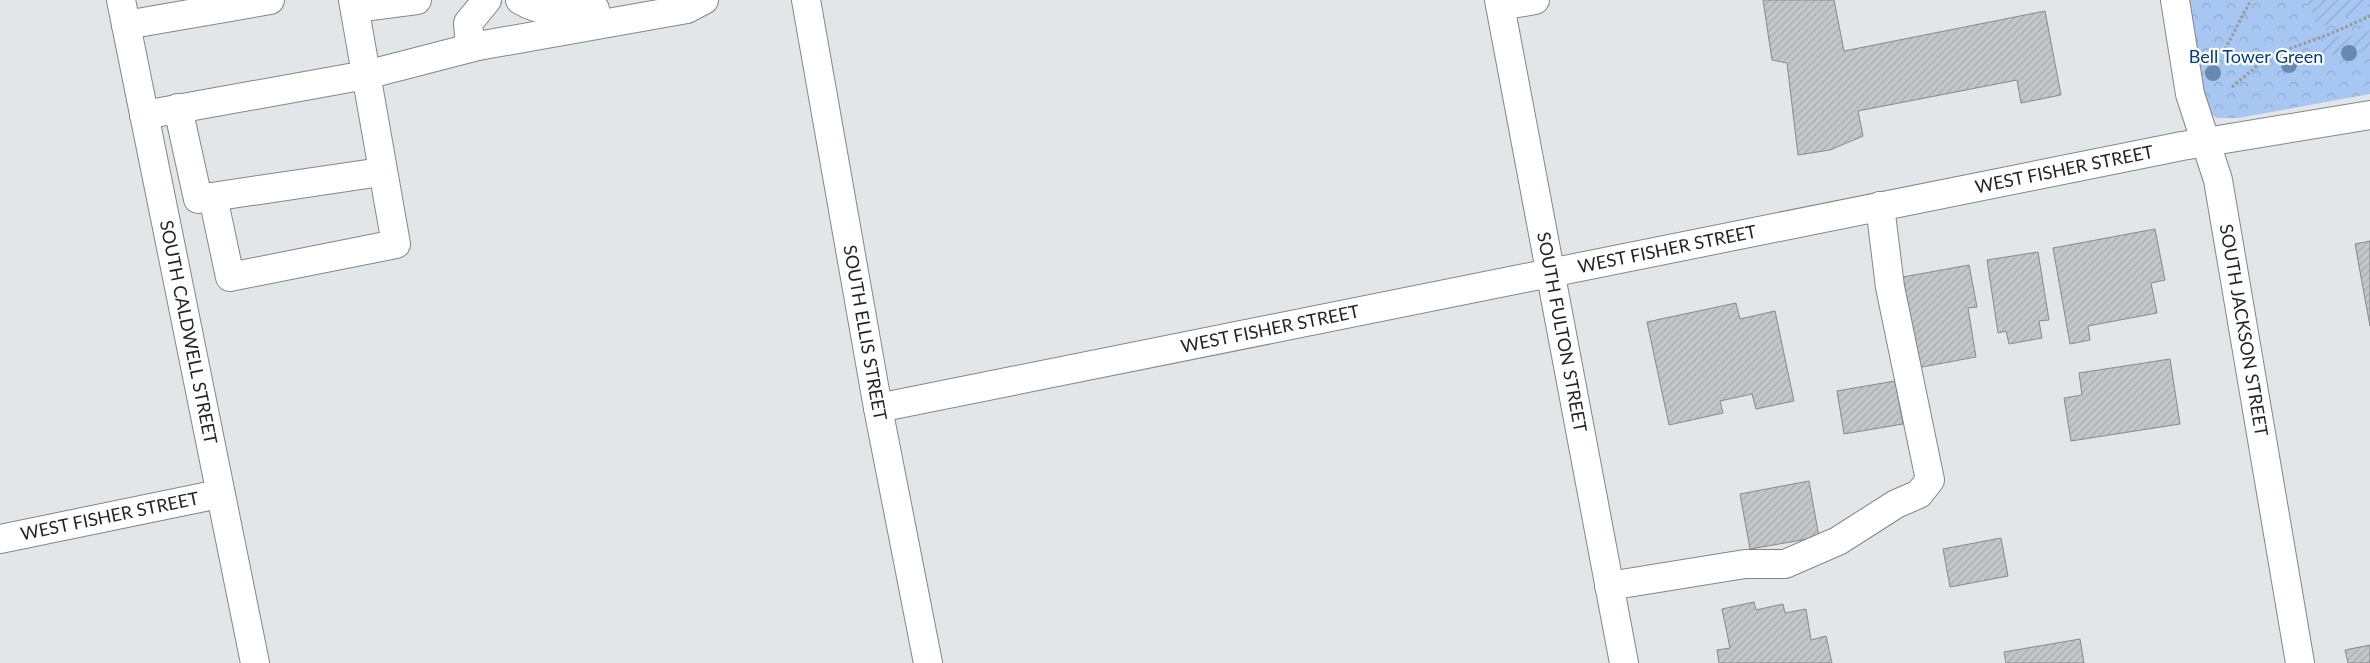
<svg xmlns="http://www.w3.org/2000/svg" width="2370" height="663" font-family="Lato,sans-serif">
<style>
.park{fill:url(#park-crowns)}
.garden{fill:url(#garden-furrows)}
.building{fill:url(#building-hatch);stroke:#87898d}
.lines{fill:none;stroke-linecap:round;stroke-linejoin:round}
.minor-casing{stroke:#838689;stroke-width:30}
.path{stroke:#959799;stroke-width:3;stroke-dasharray:2.5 2.5;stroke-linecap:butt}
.minor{stroke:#fff;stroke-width:28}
.tree{fill:#678ab3}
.labels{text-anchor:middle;stroke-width:4.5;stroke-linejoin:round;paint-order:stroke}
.park-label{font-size:18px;fill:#013e86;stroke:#fff}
.street-label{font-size:18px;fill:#242526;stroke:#fff}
</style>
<defs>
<pattern id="park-crowns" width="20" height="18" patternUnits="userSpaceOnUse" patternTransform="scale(1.25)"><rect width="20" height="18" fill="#a7c6f1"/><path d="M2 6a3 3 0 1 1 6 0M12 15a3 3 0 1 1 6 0" fill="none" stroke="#90aace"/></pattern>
<pattern id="garden-furrows" width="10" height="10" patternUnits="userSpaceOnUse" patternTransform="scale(1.25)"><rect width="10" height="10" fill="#a7c6f1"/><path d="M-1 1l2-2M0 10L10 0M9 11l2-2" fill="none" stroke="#90aace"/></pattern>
<pattern id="building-hatch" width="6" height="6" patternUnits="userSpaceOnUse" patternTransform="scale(1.25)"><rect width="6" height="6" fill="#c4c6ca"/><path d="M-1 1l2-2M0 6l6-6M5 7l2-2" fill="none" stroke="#a8aaad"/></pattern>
</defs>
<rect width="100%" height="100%" fill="#e3e6e9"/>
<path class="park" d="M2184,0h186v94l-132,24h-21l-11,-8z"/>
<path class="garden" d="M2302,0h68v6l-52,22 -8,-21z
M2369,23l1,26 -15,2 1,6 -11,2 -3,-6 -19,4 -3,-13 26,-11 3,4 11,-4 -1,-5z"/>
<path class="building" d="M1763,0h71l10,51 201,-40 16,84 -40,8 -4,-23 -159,31 5,25 -33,14 -32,5 -11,-92 -15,-3z
M2155,229l10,51 -14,3 6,30 -69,13 2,14 -20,4 -17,-96z
M2370,241v85l-15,-82z
M2038,252l11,68 -10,1 3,17 -33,6 -3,-13 -8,2 -11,-73z
M1969,265l8,42 -9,1 8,49 -65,12 -14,-78 8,-1 -2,-13z
M1736,303l4,16 35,-8 19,90 -38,8 -4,-15 -32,7 3,12 -54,12 -22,-103z
M2170,359l10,65 -109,17 -7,-43 18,-3 -3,-22z
M1895,381l8,43 -59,10 -7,-43z
M1809,481l10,56 -69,12 -10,-55z
M2001,538l7,38 -58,11 -7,-38z
M1754,602l2,8 27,-6 2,9 21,-4 5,31 15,-4 6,27h-113l-2,-13 13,-2 -8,-39z
M2080,639l4,24h-78l-2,-11z
M2370,645v18h-22l-3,-13z"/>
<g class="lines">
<defs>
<g id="minor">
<path id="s1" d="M121,0l134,663"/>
<path d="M520,0c23,14 49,13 75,9"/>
<path id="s2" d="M806,0l72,408 50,255"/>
<path id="s3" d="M1499,0l125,663"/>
<path id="s4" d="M2175,0l15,94 28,86 82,483"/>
<path d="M1501,6l34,-6"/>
<path d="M355,8l62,-8"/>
<path d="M126,25l144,-25"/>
<path d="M478,46l-9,-11 -1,-12 19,-23"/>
<path d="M178,108l20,91 183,-27"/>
<path d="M144,115l222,-40 112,-29 209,-37 17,-9"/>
<path d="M213,197l17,80 166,-33 -43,-244"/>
<path id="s5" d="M878,408l1304,-262 188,-31"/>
<path id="s6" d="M0,539l219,-45"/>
<path d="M1609,586l136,-22h40l53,-23 58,-37 23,-10 11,-14 -40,-193 -10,-81"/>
</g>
</defs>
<use href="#minor" class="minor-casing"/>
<path class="path" d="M2225,49l26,-49
M2232,87l37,-31 61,-22 40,-18"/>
<use href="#minor" class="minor"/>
</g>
<g class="tree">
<circle cx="2349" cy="53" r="8"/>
<circle cx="2289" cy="65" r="8"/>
<circle cx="2213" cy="73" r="8"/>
</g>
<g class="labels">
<g class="park-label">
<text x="2256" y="63">Bell Tower Green</text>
</g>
<g class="street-label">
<text dy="6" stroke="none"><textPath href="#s5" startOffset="1210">WEST FISHER STREET</textPath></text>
<text dy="6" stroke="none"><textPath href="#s5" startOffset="805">WEST FISHER STREET</textPath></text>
<text dy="6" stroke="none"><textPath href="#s5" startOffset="400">WEST FISHER STREET</textPath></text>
<text dy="6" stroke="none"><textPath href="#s4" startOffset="338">SOUTH JACKSON STREET</textPath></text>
<text dy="6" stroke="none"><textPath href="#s1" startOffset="339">SOUTH CALDWELL STREET</textPath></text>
<text dy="6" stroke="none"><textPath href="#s2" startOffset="338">SOUTH ELLIS STREET</textPath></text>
<text dy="6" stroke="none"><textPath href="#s3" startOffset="338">SOUTH FULTON STREET</textPath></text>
<text dy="6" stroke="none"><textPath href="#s6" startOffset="112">WEST FISHER STREET</textPath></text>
</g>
</g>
</svg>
